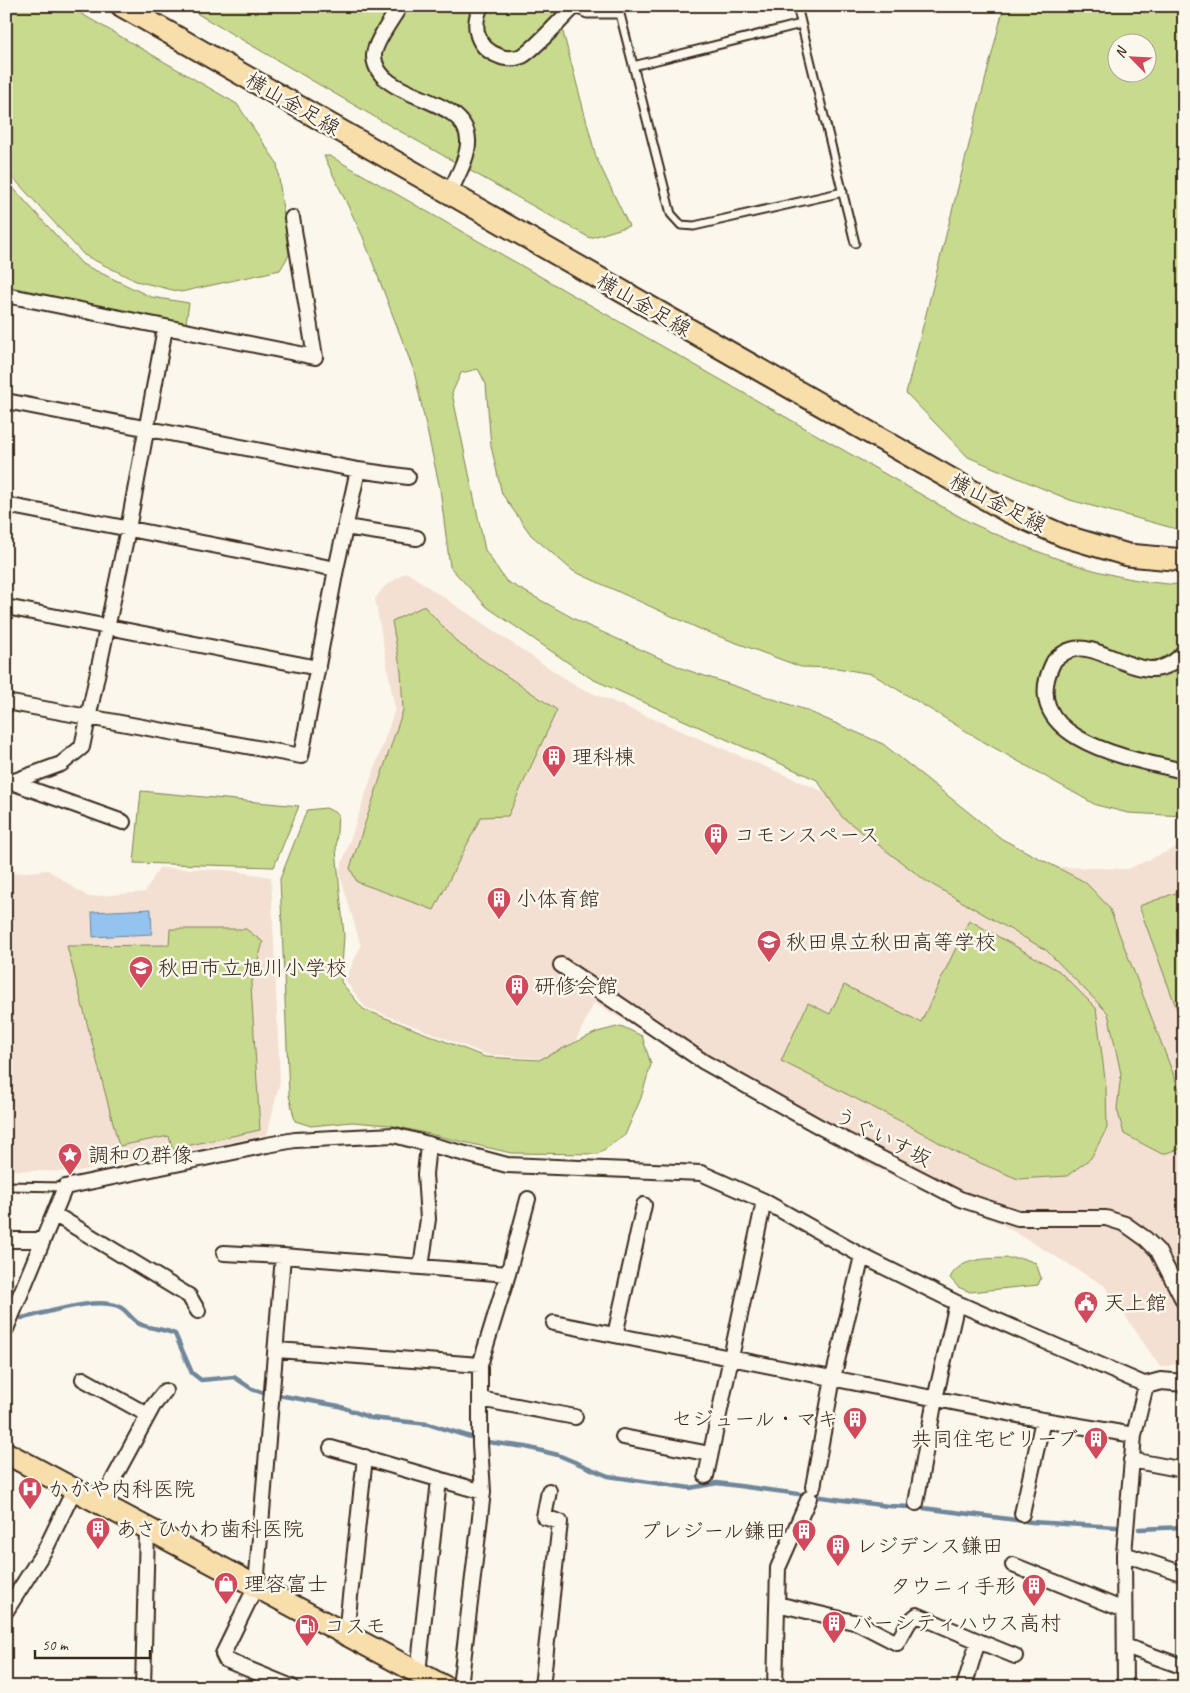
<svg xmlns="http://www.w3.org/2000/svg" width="1190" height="1693" font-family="Caveat,'Klee One',sans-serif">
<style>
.built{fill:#f3e0d2}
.green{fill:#c7da8e;stroke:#818256;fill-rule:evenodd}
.water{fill:#94c3ef;stroke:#70869b}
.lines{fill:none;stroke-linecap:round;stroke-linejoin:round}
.stream{stroke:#70869b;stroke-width:4.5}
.service-casing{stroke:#3b2a1e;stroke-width:11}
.minor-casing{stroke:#3b2a1e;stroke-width:18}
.tertiary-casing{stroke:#3b2a1e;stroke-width:20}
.primary-casing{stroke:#3b2a1e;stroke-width:25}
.service{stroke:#fbf7ec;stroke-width:7}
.minor{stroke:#fbf7ec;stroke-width:14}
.tertiary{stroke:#fbf7ec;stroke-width:16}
.primary{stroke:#f8deab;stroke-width:21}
.labels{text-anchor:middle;stroke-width:5;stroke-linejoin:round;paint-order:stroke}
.street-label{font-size:21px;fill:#3b2a1e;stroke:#fbf7ec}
.poi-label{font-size:21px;fill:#3b2a1e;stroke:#fbf7ec;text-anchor:start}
</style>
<rect width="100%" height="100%" fill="#fbf7ec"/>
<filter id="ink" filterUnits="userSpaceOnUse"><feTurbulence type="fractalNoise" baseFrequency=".02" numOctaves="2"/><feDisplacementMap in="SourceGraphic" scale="10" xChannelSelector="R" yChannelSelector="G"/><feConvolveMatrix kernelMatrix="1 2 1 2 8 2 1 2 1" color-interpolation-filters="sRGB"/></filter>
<g filter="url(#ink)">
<path class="built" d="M406,572l170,114 420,179 132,4 56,-25v519l-24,4 -55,-81 -102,-61 -128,-57 -165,-99 -116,-66 -28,58 -81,-7 -120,-47 -20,-27 16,-34 -22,-74 56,-163 -20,-110 8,-11z
M159,868l68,2 44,7 9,204 -13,54 -193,37 -68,-2v-296l42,-4 40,27 57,-5z"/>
<path class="green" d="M6,6h62l169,98 40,59 12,92 -9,15 -99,22 -45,-11 -52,-26 -78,-85z
M184,6h386l-7,26 33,125 33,69 -39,12 -210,-118z
M1004,6h180v525l-114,-31 -102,-43 -62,-64zM1148,42v30h-30v-30z
M324,156h6l639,366c67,31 140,60 215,63v231l-56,-3 -32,-8 -112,-63 -112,-68 -35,-6 -36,-1 -99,-37 -129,-59 -42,-36 -29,-41 -11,-48 -5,-62 -8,-15 -17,4 -9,20 33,157 21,31 76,42 102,46 119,40 80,35 119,95 83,43 24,25 75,195v46l-22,6 -38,-20 -7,-25 4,-35 -13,-61 -62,-63 -120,-69 -84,-64 -25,-37 -225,-101 -105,-72 -37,-40 -10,-78 -26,-118 -51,-134z
M6,180l76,84 69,33 38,6 -3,20 -180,-36z
M424,606l34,37 99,67 -49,106 -27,1 -47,93 -77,-28 -7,-14 53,-158 -2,-38 -9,-51z
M141,791l158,15 -25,61 -140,-4z
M326,808l12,6 -2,35 8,87 -3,46 22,27 122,48 54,3 58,-28 24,-6 21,10 9,28 -10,34 -16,37 -27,19 -87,-1 -121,-28 -38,-3 -41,4 -16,-5 -6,-26 -9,-216 27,-69z
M1184,890v139l-45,-123z
M969,920l90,51 37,37 10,79 1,41 -16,30 -24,18 -49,3 -57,-24 -51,-29 -129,-65 27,-58 22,11 14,-29 77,37z
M170,929h76l17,13 -12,44 9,144 -88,19 -3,-13 -50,10 -52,-200 102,-1z
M1022,1258l14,5 5,15 -3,7 -68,7 -12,-5 -8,-9c11,-24 49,-19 72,-20z"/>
<path class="water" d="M151,909l1,25 -59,3 -1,-25z"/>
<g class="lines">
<path class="stream" d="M22,1318c26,-5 71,-21 96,-12 10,4 14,16 24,19 11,4 22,4 33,9l17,39 9,7 33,-3 18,12 12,4
M278,1395l61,11 32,12 57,6 46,14
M488,1442l38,5 32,8 50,21 82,12 27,-5 171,23 23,1
M923,1508l109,14 84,5
M1139,1529l45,-2"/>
<defs>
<path id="service" d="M797,6l58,237
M573,8l14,6h33l51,200 10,11 13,1 149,-34
M633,66l168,-42
M6,1186l59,1"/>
<path id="minor" d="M400,6c-7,12 -27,38 -26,51 4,45 92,37 94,83 1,17 -12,38 -19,54
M481,6c-10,21 -4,42 18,50 6,3 16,3 23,0 11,-5 40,-38 51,-48
M6,295l309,62 -23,-139
M6,401l352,69 50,7
M6,505l330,64
M345,527l72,11
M6,607l312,61
M1184,652c-38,47 -86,-21 -120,1 -4,3 -9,5 -11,10 -38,77 79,96 131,108
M6,702l295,54 35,-187 22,-99
M11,782l112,40
M6,784l55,-20 21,-17 46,-218 37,-201
M561,965l143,97 116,65 140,72 58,19h88l19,6 21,15 12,12 26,51
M54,1214l135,82 9,15
M6,1240h37
M224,1253l59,3
M421,1267l7,-48 -3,-45 3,-29
M508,1274l20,-75
M554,1323l489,97 91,15
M6,1329l59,-142 202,-42 28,-5 99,-5 113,30 194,8 63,28 98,55 95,47 189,82 -12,50 -10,119 1,133
M615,1335l29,-130
M277,1350l203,15
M83,1379l65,36
M480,1399l95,18
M623,1437l87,17
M331,1448l152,44
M1131,1460l53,10
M706,1476l58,-275
M813,1487l20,-109 29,-122
M916,1503l19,-104 22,-96
M100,1504l53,-98 12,-15
M1022,1514l21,-94
M1124,1554l60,20
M1013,1565l111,45
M777,1604l81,19 39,20 12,-21 8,-7 61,26 -14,46
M6,1611l40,-63 28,-58
M346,1634l19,-177
M978,1641l37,15
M1125,1646l59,21
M418,1673l21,-193
M143,1687l4,-158
M292,1687l-66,-27 -3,-6 33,-68 27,-330 225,18 -28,91v79l3,48 -23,195
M542,1687l18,-165 -16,-5 5,-26
M775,1687l3,-119 31,-70"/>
<path id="tertiary" d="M1146,1385l15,-4 23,2"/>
<path id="primary" d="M122,6l885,505 57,25 64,19 56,5
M6,1453l439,234"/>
</defs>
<use href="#service" class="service-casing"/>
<use href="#minor" class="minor-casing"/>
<use href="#tertiary" class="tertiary-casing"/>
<use href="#primary" class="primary-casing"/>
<use href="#service" class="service"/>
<use href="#minor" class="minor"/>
<use href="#tertiary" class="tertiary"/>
<use href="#primary" class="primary"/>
</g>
</g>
<defs>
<symbol id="building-pin" viewBox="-11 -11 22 30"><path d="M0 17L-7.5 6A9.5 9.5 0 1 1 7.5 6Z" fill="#d1495b" stroke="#fbf7ec"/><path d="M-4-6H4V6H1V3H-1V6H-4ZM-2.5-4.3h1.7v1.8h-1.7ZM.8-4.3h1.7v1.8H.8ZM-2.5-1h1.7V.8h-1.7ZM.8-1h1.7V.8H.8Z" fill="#fff"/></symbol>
<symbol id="school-pin" viewBox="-11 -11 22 30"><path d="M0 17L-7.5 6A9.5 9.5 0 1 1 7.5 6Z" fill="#d1495b" stroke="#fbf7ec"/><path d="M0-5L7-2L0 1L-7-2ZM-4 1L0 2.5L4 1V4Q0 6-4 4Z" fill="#fff"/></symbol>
<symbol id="sight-pin" viewBox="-11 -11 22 30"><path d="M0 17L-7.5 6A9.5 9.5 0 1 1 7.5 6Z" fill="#d1495b" stroke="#fbf7ec"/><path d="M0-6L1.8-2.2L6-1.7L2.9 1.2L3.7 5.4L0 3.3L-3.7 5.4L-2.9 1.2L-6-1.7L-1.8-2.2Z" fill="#fff"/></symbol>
<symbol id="civic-pin" viewBox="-11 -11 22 30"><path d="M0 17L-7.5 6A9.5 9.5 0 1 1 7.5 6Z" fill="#d1495b" stroke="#fbf7ec"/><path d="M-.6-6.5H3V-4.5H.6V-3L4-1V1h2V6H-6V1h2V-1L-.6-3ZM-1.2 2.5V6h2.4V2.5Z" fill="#fff"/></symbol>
<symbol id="hospital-pin" viewBox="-11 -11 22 30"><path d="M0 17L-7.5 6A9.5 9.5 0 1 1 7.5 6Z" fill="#d1495b" stroke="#fbf7ec"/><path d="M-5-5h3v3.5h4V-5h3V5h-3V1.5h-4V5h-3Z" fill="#fff"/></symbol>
<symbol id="shop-pin" viewBox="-11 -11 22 30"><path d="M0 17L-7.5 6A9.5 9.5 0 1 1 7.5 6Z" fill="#d1495b" stroke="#fbf7ec"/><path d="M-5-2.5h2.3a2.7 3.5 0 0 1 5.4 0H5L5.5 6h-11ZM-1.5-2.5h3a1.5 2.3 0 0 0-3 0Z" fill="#fff"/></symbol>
<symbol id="fuel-pin" viewBox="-11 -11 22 30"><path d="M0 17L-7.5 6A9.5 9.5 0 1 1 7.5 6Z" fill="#d1495b" stroke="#fbf7ec"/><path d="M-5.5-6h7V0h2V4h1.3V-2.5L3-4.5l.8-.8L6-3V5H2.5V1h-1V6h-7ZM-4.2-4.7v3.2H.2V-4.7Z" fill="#fff"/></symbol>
</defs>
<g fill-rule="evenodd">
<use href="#building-pin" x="540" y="743" width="28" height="38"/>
<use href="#building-pin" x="702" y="821" width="28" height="38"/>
<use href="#building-pin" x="485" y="885" width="28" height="38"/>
<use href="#school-pin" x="755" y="928" width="28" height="38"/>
<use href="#school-pin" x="127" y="954" width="28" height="38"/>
<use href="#building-pin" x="503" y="972" width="28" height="38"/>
<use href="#sight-pin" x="56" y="1141" width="28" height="38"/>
<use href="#civic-pin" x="1072" y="1289" width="28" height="38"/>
<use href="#building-pin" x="841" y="1405" width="28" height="38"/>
<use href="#building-pin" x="1082" y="1425" width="28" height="38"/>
<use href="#hospital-pin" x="16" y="1475" width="28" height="38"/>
<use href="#building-pin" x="84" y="1515" width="28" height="38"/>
<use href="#building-pin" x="790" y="1517" width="28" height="38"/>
<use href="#building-pin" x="824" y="1532" width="28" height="38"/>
<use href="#shop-pin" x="212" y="1570" width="28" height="38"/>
<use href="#building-pin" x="1020" y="1572" width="28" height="38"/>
<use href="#building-pin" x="820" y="1609" width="28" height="38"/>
<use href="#fuel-pin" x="293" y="1612" width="28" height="38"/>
</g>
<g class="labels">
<g class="street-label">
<text transform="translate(293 104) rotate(30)" y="7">横山金足線</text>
<text transform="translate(644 305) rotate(30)" y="7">横山金足線</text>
<text transform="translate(998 503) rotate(27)" y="7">横山金足線</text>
<text transform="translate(883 1137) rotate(27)" y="7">うぐいす坂</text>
</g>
<g class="poi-label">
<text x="572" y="764">理科棟</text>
<text x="734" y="842">コモンスペース</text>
<text x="516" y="906">小体育館</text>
<text x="786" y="949">秋田県立秋田高等学校</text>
<text x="158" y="975">秋田市立旭川小学校</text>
<text x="534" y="993">研修会館</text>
<text x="88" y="1162">調和の群像</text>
<text x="1104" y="1310">天上館</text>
<text x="838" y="1426" text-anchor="end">セジュール・マキ</text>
<text x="1078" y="1446" text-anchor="end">共同住宅ビリーブ</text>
<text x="48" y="1496">かがや内科医院</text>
<text x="116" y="1536">あさひかわ歯科医院</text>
<text x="786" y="1538" text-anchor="end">プレジール鎌田</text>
<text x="856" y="1553">レジデンス鎌田</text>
<text x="244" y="1591">理容富士</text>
<text x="1016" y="1593" text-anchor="end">タウニィ手形</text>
<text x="852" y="1630">バーシティハウス高村</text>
<text x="324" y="1633">コスモ</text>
</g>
</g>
<rect width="1190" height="1693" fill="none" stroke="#fbf7ec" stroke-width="25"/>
<rect x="12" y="12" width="1165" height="1668" fill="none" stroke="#3b2a1e" stroke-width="2" filter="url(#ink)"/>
<g transform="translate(1132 58) rotate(294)"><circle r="24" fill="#fbf7ec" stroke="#aea59a"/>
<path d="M0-4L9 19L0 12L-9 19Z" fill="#d1495b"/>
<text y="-8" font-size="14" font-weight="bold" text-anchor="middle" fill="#3b2a1e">N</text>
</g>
<path d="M35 1650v8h115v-8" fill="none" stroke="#3b2a1e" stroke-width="2.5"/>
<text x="42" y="1650" font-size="15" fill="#3b2a1e" stroke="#fbf7ec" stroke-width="4" paint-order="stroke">50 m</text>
</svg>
